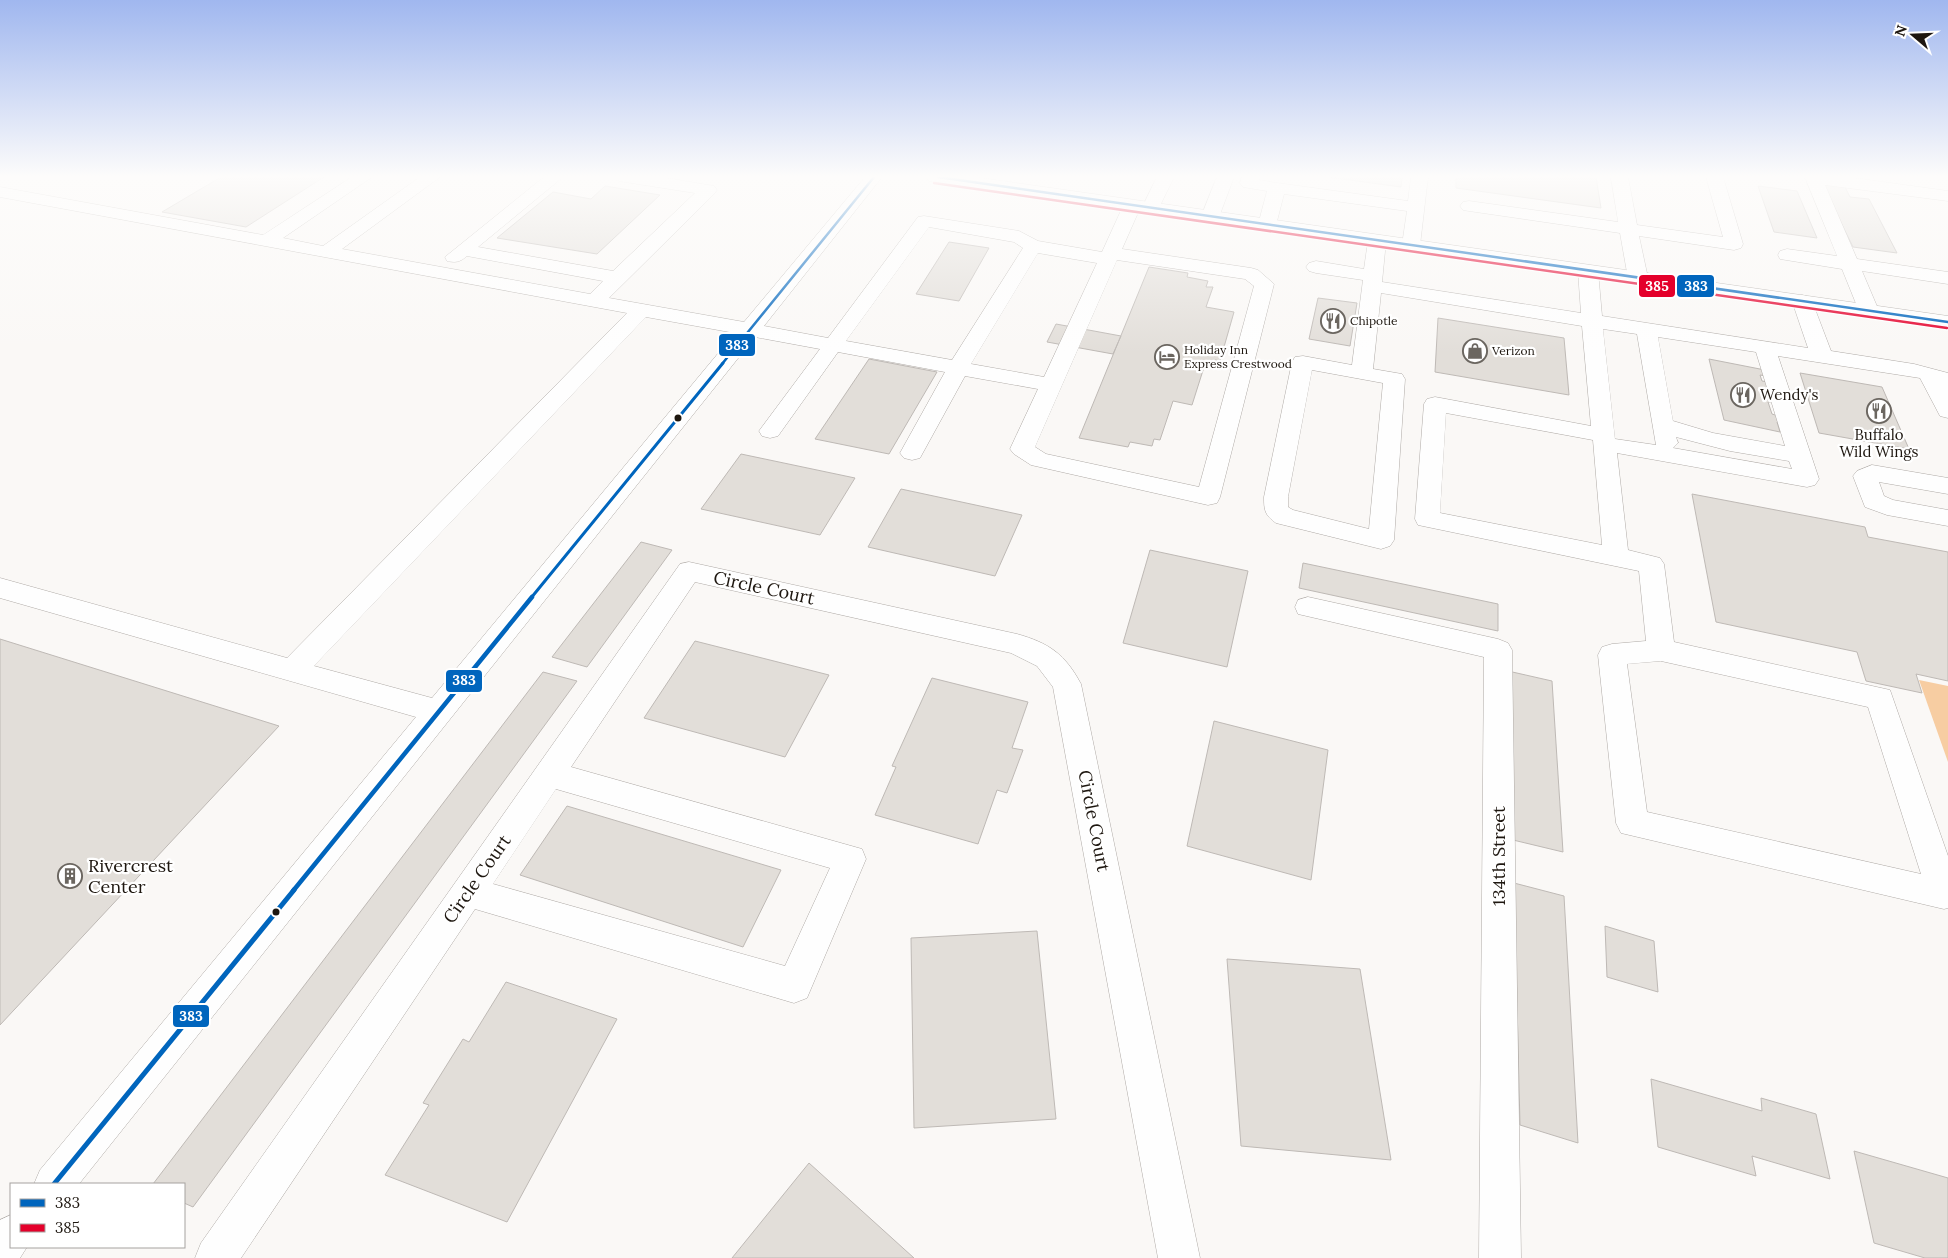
<svg xmlns="http://www.w3.org/2000/svg" width="1948" height="1258" font-family="Lora,serif">
<style>
.forest{fill:#f7cda2}
.building{fill:#e2ded9;stroke:#beb9b5}
.lines{fill:none;stroke-linecap:round;stroke-linejoin:round}
.minor-casing{stroke:#afaaa6;stroke-width:1}
.major-casing{stroke:#afaaa6;stroke-width:1}
.minor{fill:#fefefe;fill-rule:evenodd}
.major{fill:#fefefe;fill-rule:evenodd}
.bus-1-far3-casing{stroke:#fff;stroke-width:5}
.bus-1-far2-casing{stroke:#fff;stroke-width:6}
.bus-1-far1-casing{stroke:#fff;stroke-width:8}
.bus-1-casing{stroke:#fff;stroke-width:9}
.bus-2-casing{stroke:#fff;stroke-width:5}
.bus-1-far3{stroke:#0065bd;stroke-width:2.5}
.bus-1-far2{stroke:#0065bd;stroke-width:3}
.bus-1-far1{stroke:#0065bd;stroke-width:4.5}
.bus-1{stroke:#0065bd;stroke-width:5}
.bus-2{stroke:#e4002b;stroke-width:2.5}
.bus-dot{fill:#1e1710;stroke:#fff;stroke-width:2}
.labels{text-anchor:middle;stroke-width:4.5;stroke-linejoin:round;paint-order:stroke}
.far-poi-label{font-size:12px;fill:#1e1710;stroke:#fff;text-anchor:start}
.poi-label{font-size:15px;fill:#1e1710;stroke:#fff;text-anchor:start}
.near-street-label{font-size:18px;fill:#1e1710;stroke:#fff}
.near-poi-label{font-size:18px;fill:#1e1710;stroke:#fff;text-anchor:start}
.line-badge{stroke:#fff;stroke-width:2}
.badge-label{font-size:14px;text-anchor:middle;font-weight:bold;fill:#fff}
</style>
<rect width="100%" height="100%" fill="#faf8f6"/>
<path class="forest" d="M1919,680l29,6v76z"/>
<path class="building" d="M221,177h103l-78,50 -84,-15z
M1328,177h74l-1,10z
M1456,177h140l5,31 -145,-20z
M1822,184l23,3 5,10 19,2 28,54 -44,-6z
M605,186l55,9 -63,59 -100,-16 56,-46 38,7z
M1758,186l39,5 20,47 -43,-6z
M949,242l40,6 -30,53 -43,-7z
M1149,267l39,6 -1,4 21,4 -2,6h7l-7,20 28,5 -14,49 -5,-1 -1,5 -9,-1 -13,41 -19,-4 -13,39 -6,-1 -2,7 -22,-4 -2,5 -49,-9z
M1318,298l39,5 -7,43 -41,-7z
M1438,318l126,20 5,57 -134,-23z
M1056,324l65,12 -8,18 -66,-12z
M869,359l68,13 -48,82 -74,-15z
M1709,359l56,11 1,6 -6,-1 2,6 6,1 3,11h-3l1,3 6,1 -2,5h-5l4,12 6,2 3,6h-4l3,10 -56,-12z
M1800,373l82,14 27,62 -90,-16z
M741,454l114,24 -35,57 -119,-26z
M901,489l121,26 -27,61 -127,-29z
M1692,494l173,33 3,10 80,15v129l-32,-7 6,19 -56,-12 -9,-29 -141,-30z
M641,542l31,8 -85,117 -35,-10z
M1150,550l98,21 -21,96 -104,-24z
M1303,563l195,41v27l-199,-43z
M0,639l279,87 -279,299z
M695,641l134,34 -44,82 -141,-39z
M1508,671l44,10 11,171 -50,-12z
M543,672l34,9 -384,526 -9,-4v-19h-31z
M932,678l96,24 -16,46 11,2 -16,43 -10,-3 -19,54 -103,-29 21,-48 -4,-1z
M1214,721l114,29 -17,130 -124,-34z
M567,806l214,64 -38,77 -223,-72z
M1514,883l50,13 14,247 -58,-18z
M1605,926l49,15 4,51 -51,-15z
M1037,931l19,188 -142,9 -3,-190z
M1227,959l133,10 31,191 -150,-14z
M506,982l111,37 -110,203 -122,-47 44,-70 -6,-2 40,-64 6,3z
M1651,1079l111,32 -1,-13 55,16 14,65 -78,-23 4,20 -98,-29z
M1854,1151l94,27v80h-23l-51,-15z
M809,1163l105,95h-182z"/>
<g class="lines">
<defs>
<path id="minor" d="M352,177h20l-89,61 40,8 97,-69h20l-98,72 248,45 13,-13 -136,-25c-7,6 -11,7 -20,5l-2,-4 99,-80h19l-85,70 135,24 82,-78 -70,-11 -6,-1 -2,-4h43l54,9 3,4 -3,4 -105,104 135,24 121,-145h17l-118,149 64,12 90,-121 6,-1 95,15 19,10 64,11 21,-46 3,-4 6,-1 6,1 3,4 -19,43 129,19 7,2 16,14 -54,213 -3,6 -9,2 -177,-40 -17,-11 -4,-5 28,-60 -73,-13 -45,82 -8,2 -8,-2 -4,-5 45,-81 -107,-20 -60,84 -8,2 -8,-2 -3,-5 61,-82 -65,-12 -676,847h-45l6,-14 376,-453 -416,-119v-20l287,80 340,-345 -627,-116v-10l263,48zM929,227l85,15 9,6 -71,112 -106,-19zM1038,253l59,10 -53,114 -73,-13zM1117,260l128,19 9,7 -55,201 -153,-33 -11,-7zM646,317l89,16 -303,365 -118,-32z
M1157,177h17l-17,35 -6,1 -6,-1 -3,-4z
M1217,177h17l-15,40 -3,4 -6,1 -6,-1 -3,-4z
M1242,177h17v3l18,3 131,18 3,-24h17l-8,68 -2,4 -7,2 -7,-2 -2,-4 5,-34 -123,-17 -8,31 -3,4 -6,1 -6,-1 -3,-4 9,-34 -24,-4 -3,-4z
M1611,177h17l9,48 86,12 -17,-60h17l20,67 -2,4 -7,2 -95,-14 9,42 -3,4 -7,2 -7,-2 -3,-4 -8,-45 -151,-22 -6,-1 -3,-4 3,-4 6,-1 149,21z
M1805,177h42l101,14v10l-123,-16 32,74 91,13v12l-86,-13 17,40 -3,4 -7,2 -7,-2 -3,-4 -17,-42 -62,-10 -2,-4 2,-4 7,-2 50,7z
M1377,235l7,2 2,4 -4,41 199,31 -3,-42 3,-4 7,-2 7,2 3,4 4,45 206,32 -16,-47 3,-4 7,-2 7,2 3,4 19,50 83,13 34,9v45l-8,-2 -20,-38 -142,-22 41,123 -4,6 -8,2 -190,-34 11,97 32,8 4,6 10,78 216,48 58,166v52l-4,1 -323,-76 -5,-10 -18,-168 4,-8 10,-3 34,-3 -7,-70 -221,-46 -3,-6 9,-115 3,-5 8,-2 156,29 -9,-100 -201,-33 -8,76 29,5 3,5 -11,161 -4,6 -9,3 -105,-26c-11,-8 -12,-12 -12,-26l28,-135 3,-5 8,-1 49,9 11,-85 -47,-7 -7,-2 -3,-4 3,-4 7,-2 48,8 4,-28 2,-4zM1603,329l34,5 19,111 -41,-6zM1658,337l98,15 29,94 -72,-13 -40,-12zM1312,370l71,13 -14,146 -76,-19 -5,-3v-10zM1446,413l147,27 9,105 -162,-32zM1676,437l54,14 59,10 3,8 -119,-21 5,-5zM1661,661l207,46 53,167 -274,-62 -20,-148z
M1872,465l76,13v16l-69,-12 5,14 9,4 55,10v16l-61,-11 -22,-8 -12,-31 4,-5z
M689,562l328,72c32,9 48,20 64,50l119,574h-42l-105,-571 -16,-21 -26,-13 -316,-71 -124,185 291,82 4,10 -59,139 -13,5 -319,-94 -234,349h-46l6,-15 479,-679zM556,789l274,79 -45,98 -292,-82z
M1308,597l190,42 10,4 4,7 9,608h-42l5,-601 -186,-43 -3,-7 3,-7z
M11,1215v32h16l-7,11h-20v-38z"/>
<path id="major" d="M927,177h47l974,139v12l-1013,-146 -6,-1z"/>
</defs>
<use href="#minor" class="minor-casing"/>
<use href="#major" class="major-casing"/>
<use href="#minor" class="minor"/>
<use href="#major" class="major"/>
<defs>
<path id="bus-1-far3" d="M938,177l1010,145
M722,364l152,-187"/>
<path id="bus-1-far2" d="M531,598l192,-235"/>
<path id="bus-1-far1" d="M293,891l239,-294"/>
<path id="bus-1" d="M54,1184l240,-294"/>
<path id="bus-2" d="M934,183l1013,145"/>
</defs>
<use href="#bus-1-far3" class="bus-1-far3-casing"/>
<use href="#bus-1-far2" class="bus-1-far2-casing"/>
<use href="#bus-1-far1" class="bus-1-far1-casing"/>
<use href="#bus-1" class="bus-1-casing"/>
<use href="#bus-2" class="bus-2-casing"/>
<use href="#bus-1-far3" class="bus-1-far3"/>
<use href="#bus-1-far2" class="bus-1-far2"/>
<use href="#bus-1-far1" class="bus-1-far1"/>
<use href="#bus-1" class="bus-1"/>
<use href="#bus-2" class="bus-2"/>
</g>
<linearGradient id="sky" x2="0" y2="1"><stop stop-color="#a0b7ef"/><stop offset="0.5" stop-color="#fdfcfb"/><stop offset="1" stop-color="#fdfcfb" stop-opacity="0"/></linearGradient>
<rect width="1948" height="353" fill="url(#sky)"/>
<defs>
<symbol id="restaurant-ring" viewBox="-11 -11 22 22"><circle r="9.5" fill="#fff" stroke="#6b6660" stroke-width="1.5"/><path d="M-5-6h1v4h1v-4h1v4h1v-4h1v5L-1.5 .5V6h-2V.5L-5-1ZM5-6V6H3V1.5H1.5Q1.5-4 5-6Z" fill="#6b6660"/></symbol>
<symbol id="shop-ring" viewBox="-11 -11 22 22"><circle r="9.5" fill="#fff" stroke="#6b6660" stroke-width="1.5"/><path d="M-5-2.5h2.3a2.7 3.5 0 0 1 5.4 0H5L5.5 6h-11ZM-1.5-2.5h3a1.5 2.3 0 0 0-3 0Z" fill="#6b6660"/></symbol>
<symbol id="hotel-ring" viewBox="-11 -11 22 22"><circle r="9.5" fill="#fff" stroke="#6b6660" stroke-width="1.5"/><path d="M-6-4.5h1.5V1H6V5H4.5V3h-9V5H-6ZM-4 0a1.8 1.8 0 1 1 3.6 0ZM.5 0V-2.5h3Q6-2.5 6 0Z" fill="#6b6660"/></symbol>
<symbol id="building-ring" viewBox="-11 -11 22 22"><circle r="9.5" fill="#fff" stroke="#6b6660" stroke-width="1.5"/><path d="M-4-6H4V6H1V3H-1V6H-4ZM-2.5-4.3h1.7v1.8h-1.7ZM.8-4.3h1.7v1.8H.8ZM-2.5-1h1.7V.8h-1.7ZM.8-1h1.7V.8H.8Z" fill="#6b6660"/></symbol>
</defs>
<g fill-rule="evenodd">
<use href="#restaurant-ring" x="1319" y="307" width="28" height="28"/>
<use href="#shop-ring" x="1461" y="337" width="28" height="28"/>
<use href="#hotel-ring" x="1153" y="343" width="28" height="28"/>
<use href="#restaurant-ring" x="1729" y="381" width="28" height="28"/>
<use href="#restaurant-ring" x="1865" y="397" width="28" height="28"/>
<use href="#building-ring" x="56" y="862" width="28" height="28"/>
</g>
<g class="bus-dot">
<circle cx="678" cy="418" r="4.5"/>
<circle cx="276" cy="912" r="4.5"/>
</g>
<g class="labels">
<g class="far-poi-label">
<text x="1350" y="325">Chipotle</text>
<text x="1184" y="354">Holiday Inn<tspan x="1184" dy="14">Express Crestwood</tspan></text>
<text x="1492" y="355">Verizon</text>
</g>
<g class="poi-label">
<text x="1760" y="400">Wendy's</text>
<text x="1879" y="440" text-anchor="middle">Buffalo<tspan x="1879" dy="17">Wild Wings</tspan></text>
</g>
<g class="near-street-label">
<text transform="translate(764 588) rotate(12)" y="6">Circle Court</text>
<text transform="translate(1094 821) rotate(79)" y="6">Circle Court</text>
<text transform="translate(1499 856) rotate(-90)" y="6">134th Street</text>
<text transform="translate(477 879) rotate(-55)" y="6">Circle Court</text>
</g>
<g class="near-poi-label">
<text x="88" y="872">Rivercrest<tspan x="88" dy="21">Center</tspan></text>
</g>
</g>
<g class="line-badge">
<rect x="1676" y="274" width="39" height="24" rx="5" fill="#0065bd"/>
<rect x="1638" y="274" width="38" height="24" rx="5" fill="#e4002b"/>
<rect x="718" y="333" width="38" height="24" rx="5" fill="#0065bd"/>
<rect x="445" y="669" width="38" height="24" rx="5" fill="#0065bd"/>
<rect x="172" y="1004" width="38" height="24" rx="5" fill="#0065bd"/>
</g>
<g class="badge-label">
<text x="1696" y="291">383</text>
<text x="1657" y="291">385</text>
<text x="737" y="350">383</text>
<text x="464" y="685">383</text>
<text x="191" y="1021">383</text>
</g>
<rect x="10" y="1183" width="175" height="65" fill="#ffffff" stroke="#a5a29f"/>
<rect x="20" y="1199" width="25" height="8" fill="#0065bd" stroke="#a5a29f"/>
<text x="55" y="1208" font-size="15" fill="#1e1710">383</text>
<rect x="20" y="1224" width="25" height="8" fill="#e4002b" stroke="#a5a29f"/>
<text x="55" y="1233" font-size="15" fill="#1e1710">385</text>
<g transform="translate(1913 35) rotate(289)" stroke="#ffffff" stroke-width="4" paint-order="stroke">
<path d="M0-4L9 19L0 12L-9 19Z" fill="#1e1710"/>
<text y="-8" font-size="14" font-weight="bold" text-anchor="middle" fill="#1e1710">N</text>
</g>
</svg>
